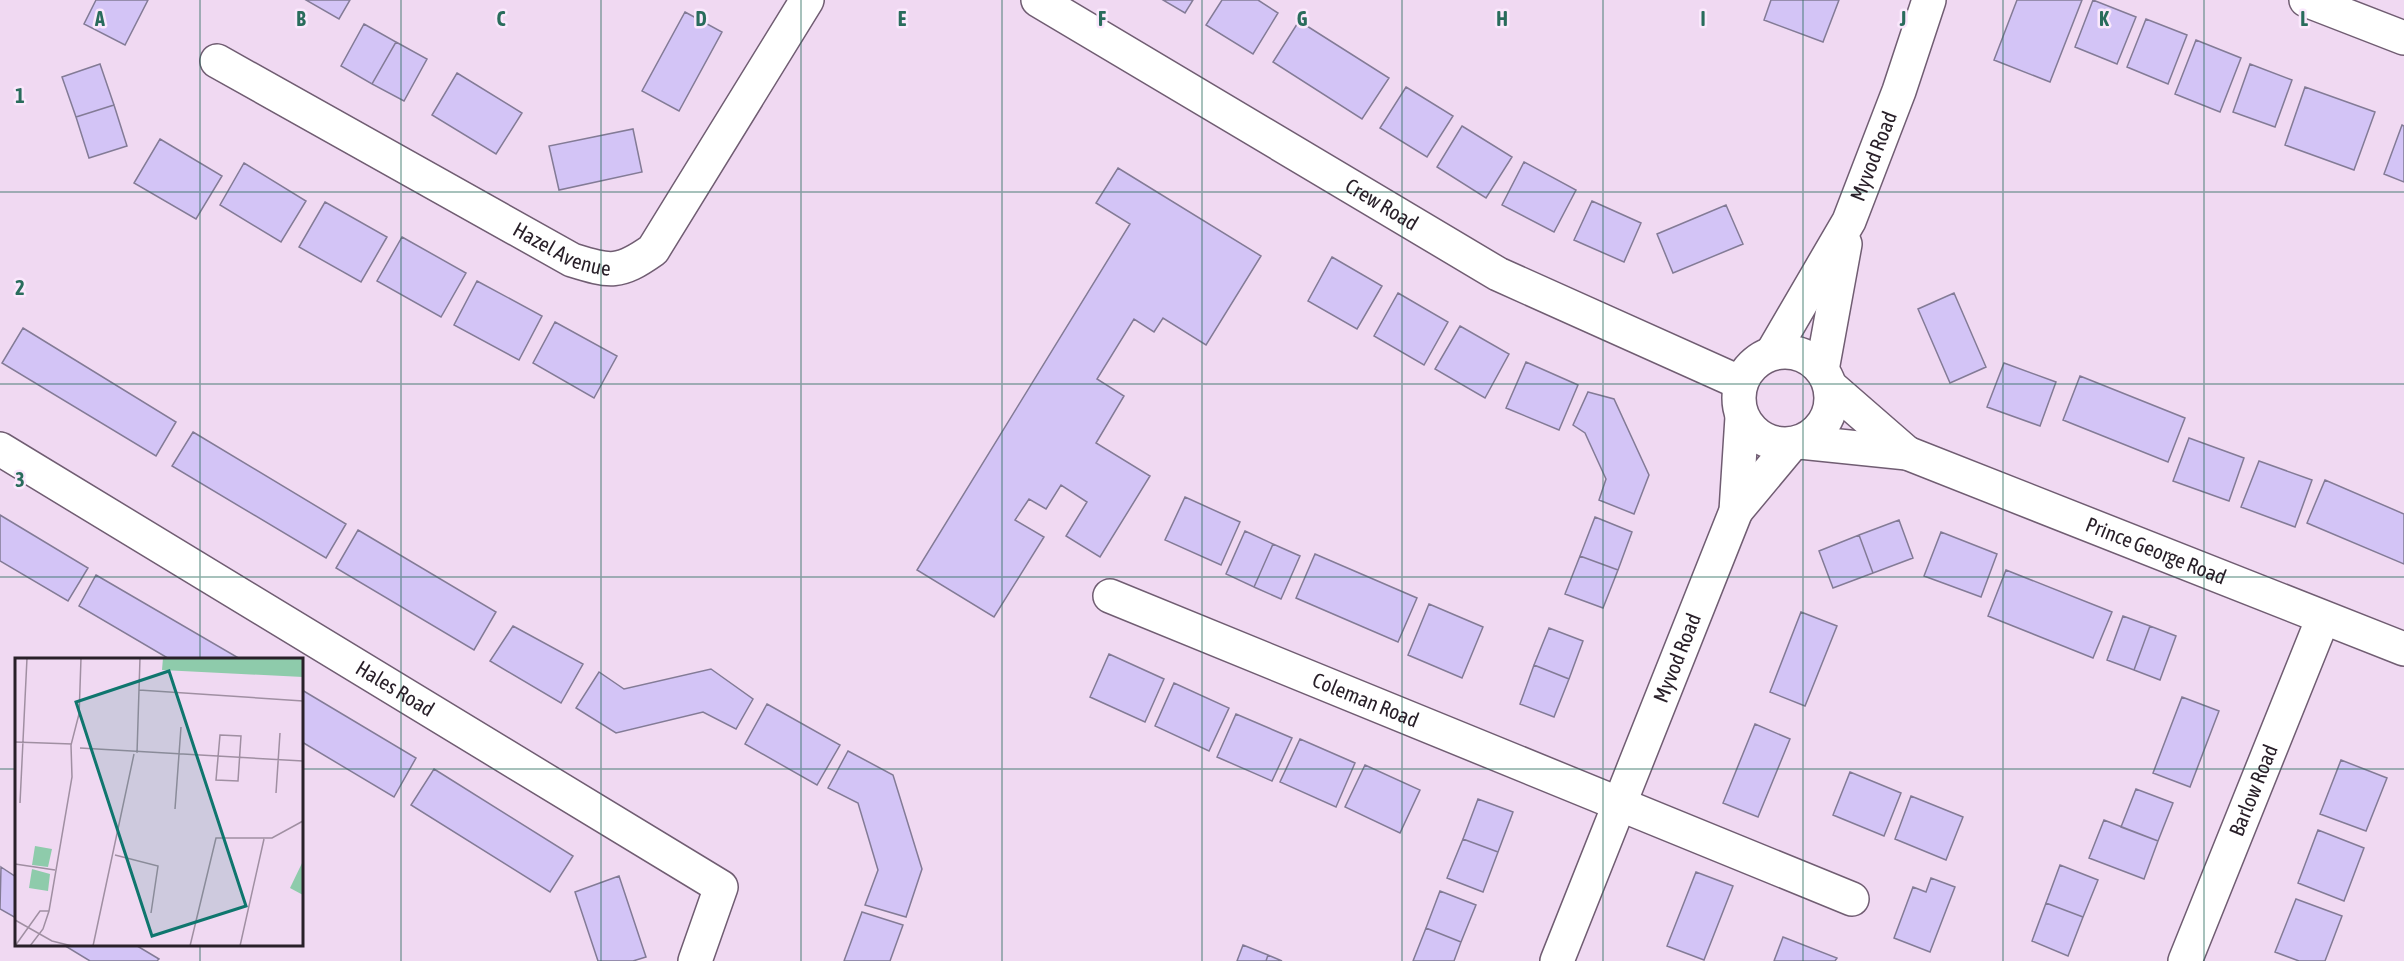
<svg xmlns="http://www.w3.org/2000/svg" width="2404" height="961" font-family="'Asap Condensed',sans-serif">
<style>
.building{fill:#d3c4f6;stroke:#837b96;stroke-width:1.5}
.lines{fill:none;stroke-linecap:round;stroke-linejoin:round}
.minor-casing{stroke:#705d72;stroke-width:36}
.tertiary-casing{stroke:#705d72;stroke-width:36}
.secondary-casing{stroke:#705d72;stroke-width:36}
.minor{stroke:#fff;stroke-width:33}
.tertiary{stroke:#fff;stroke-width:33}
.secondary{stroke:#fff;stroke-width:33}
.grid{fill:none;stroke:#296c5c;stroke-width:1.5;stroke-opacity:0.55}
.labels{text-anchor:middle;stroke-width:5;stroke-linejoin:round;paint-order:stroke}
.street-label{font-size:21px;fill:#292029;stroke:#fae8fc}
.inset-road{fill:none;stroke:#a08fa2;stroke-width:1.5}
.view{fill:#0f766e;fill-opacity:0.15;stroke:#0f766e;stroke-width:3}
.inset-edge{fill:none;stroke:#292029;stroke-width:3}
.grid-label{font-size:20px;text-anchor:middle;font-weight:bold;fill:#296c5c;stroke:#fae8fc;stroke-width:5;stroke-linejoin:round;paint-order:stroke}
</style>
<rect width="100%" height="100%" fill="#f0d9f2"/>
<path class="building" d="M96,0h52l-23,45 -41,-21z
M306,0h44l-11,19z
M1163,0h30l-8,13z
M1222,0h36l20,13 -25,41 -47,-29z
M1771,0h68l-16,42 -59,-22z
M2017,0h65l-32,82 -56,-22z
M2093,0l43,17 -19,47 -42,-17z
M685,12l37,20 -43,79 -37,-20z
M2146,19l41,16 -19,49 -41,-17z
M1299,21l90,57 -27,41 -89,-57z
M364,24l32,18 -24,42 -31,-18z
M2196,40l45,18 -21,54 -45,-18z
M396,42l31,17 -23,42 -32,-17z
M100,64l14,41 -38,12 -14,-40z
M2250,64l42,16 -17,47 -42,-15z
M457,73l65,40 -26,41 -64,-39z
M1406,87l47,29 -26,41 -47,-29z
M2305,87l70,25 -21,58 -69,-25z
M114,105l13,41 -38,12 -13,-41z
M2402,125l2,1v56l-20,-8z
M1462,126l50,31 -26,41 -49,-31z
M633,129l9,43 -83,18 -10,-44z
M160,139l62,37 -26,43 -62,-36z
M1524,162l52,28 -22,42 -52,-27z
M244,163l62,38 -25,41 -61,-37z
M1118,168l143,88 -55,89 -43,-27 -9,14 -20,-13 -37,60 27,17 -28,47 54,33 -50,81 -34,-21 21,-34 -26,-17 -15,24 -17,-10 -14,21 29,17 -50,80 -77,-47 213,-346 -34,-21z
M1592,201l49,22 -17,39 -50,-22z
M325,202l62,35 -26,45 -62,-35z
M1726,205l17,39 -70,29 -16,-39z
M402,237l64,36 -25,44 -64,-36z
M1332,257l50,29 -25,43 -49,-28z
M477,281l65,35 -23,44 -65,-35z
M1398,293l50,29 -24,43 -50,-29z
M1954,293l32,74 -36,16 -32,-74z
M555,322l62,34 -23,42 -61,-35z
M1460,326l49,28 -24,44 -50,-29z
M23,328l153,94 -20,34 -154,-93z
M1526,362l52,23 -19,45 -53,-22z
M2004,363l52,19 -16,44 -53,-19z
M2080,376l105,42 -17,44 -105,-42z
M1588,392l26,7 35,76 -15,39 -35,-14 7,-21 -21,-46 -12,-8z
M193,432l153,92 -20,34 -154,-92z
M2189,438l55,20 -15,43 -56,-20z
M2259,461l53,19 -17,47 -54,-20z
M2325,480l79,34v50l-97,-41z
M1185,497l55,25 -19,43 -56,-25z
M0,515l88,53 -20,33 -68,-40z
M1595,517l37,15 -14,38 -38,-14z
M1899,520l14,38 -40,15 -14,-38z
M358,530l138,82 -22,38 -138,-82z
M1245,531l28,13 -19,43 -28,-13z
M1941,532l56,22 -16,43 -57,-21z
M1859,535l14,38 -40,15 -14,-37z
M1273,544l27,12 -19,43 -27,-12z
M1315,554l102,44 -19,44 -102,-44z
M1580,556l38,14 -15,38 -38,-14z
M2006,570l106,42 -19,46 -105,-42z
M96,575l146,85h-71l-92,-54z
M1429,604l54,23 -21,51 -54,-23z
M1801,612l36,14 -32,80 -35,-14z
M2123,616l27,10 -16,44 -27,-10z
M513,626l70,38 -22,39 -71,-42z
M2150,626l26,10 -16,44 -26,-10z
M1549,628l34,13 -14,38 -35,-14z
M1109,654l55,25 -19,43 -55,-25z
M1534,665l35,14 -15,38 -34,-13z
M711,669l42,30 -17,30 -33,-17 -87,21 -40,-25 23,-36 25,17z
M1174,683l55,25 -20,43 -54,-25z
M302,690l114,68 -22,39 -92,-55z
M2182,697l37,14 -29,76 -37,-14z
M767,704l73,41 -23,40 -72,-41z
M1236,714l56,24 -20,43 -55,-24z
M1755,724l35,15 -32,78 -35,-14z
M1300,739l55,24 -19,44 -56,-25z
M848,751l45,24 29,94 -16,48 -41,-12 13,-35 -20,-67 -30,-15z
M2341,760l46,18 -21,53 -46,-17z
M1365,765l55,25 -20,43 -55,-26z
M434,769l139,87 -23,36 -139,-87z
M1850,772l51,21 -17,43 -51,-21z
M2136,789l37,14 -15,38 -37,-14z
M1911,796l52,21 -17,43 -51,-21z
M1478,799l35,13 -15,40 -35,-13z
M2104,820l54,21 -14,38 -55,-21z
M2318,830l46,18 -20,53 -46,-18z
M1463,839l35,13 -15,40 -36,-14z
M2060,865l38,15 -15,37 -37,-14z
M1,867l15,10v41l-16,-9z
M1696,872l37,14 -29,74 -37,-14z
M619,876l27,81 -13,4h-35l-23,-69z
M1931,878l24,9 -25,65 -36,-14 19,-51 13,5z
M1440,891l36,14 -15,37 -35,-14z
M2296,899l46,17 -17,45h-26l-24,-9z
M2046,903l37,14 -15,39 -36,-15z
M862,912l41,13 -13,36h-46z
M1426,928l35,14 -7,19h-41z
M1783,937l54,21 -2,3h-61z
M62,944h72l25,15 -2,2h-67z
M1243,945l25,10 -2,6h-29z
M1268,955l14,6h-16z"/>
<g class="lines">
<defs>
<g id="minor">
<path id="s1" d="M1038,0l460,274 243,109"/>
<path id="s2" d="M217,61l355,199c39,12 47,14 81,-10l154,-250"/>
<path d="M1830,386l77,67"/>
<path id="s3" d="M1800,442l107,11 497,196"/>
<path id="s4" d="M0,449l721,438 -26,74"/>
<path id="s5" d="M1110,596l742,303"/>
<path id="s6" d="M2185,961l138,-343"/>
</g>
<g id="tertiary">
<circle cx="1785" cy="398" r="46"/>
<path id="s7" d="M1772,353l77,-132 50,-130 30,-91"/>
<path d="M1822,370l23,-126"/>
<path d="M1736,511l55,-66"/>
<path id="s8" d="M1557,961l179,-450 6,-94"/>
</g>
<path id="secondary" d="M2306,0l98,38"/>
</defs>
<use href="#minor" class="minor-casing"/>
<use href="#tertiary" class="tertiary-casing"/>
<use href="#secondary" class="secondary-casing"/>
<use href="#minor" class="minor"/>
<use href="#tertiary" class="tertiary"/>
<use href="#secondary" class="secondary"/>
</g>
<path class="grid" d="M200,0v660M401,0v961M601,0v961M801,0v961M1002,0v961M1202,0v961M1402,0v961M1603,0v961M1803,0v961M2003,0v961M2204,0v961M0,192h2404M0,384h2404M0,577h2404M0,769h16M302,769h2102M200,944v17"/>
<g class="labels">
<g class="street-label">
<text dy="7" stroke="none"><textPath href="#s7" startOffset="222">Myvod Road</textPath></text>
<text dy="7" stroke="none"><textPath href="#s1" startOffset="400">Crew Road</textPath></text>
<text dy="7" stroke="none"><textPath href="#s2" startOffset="394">Hazel Avenue</textPath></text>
<text dy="7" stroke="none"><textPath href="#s3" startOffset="375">Prince George Road</textPath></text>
<text dy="7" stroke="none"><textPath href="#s8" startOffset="326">Myvod Road</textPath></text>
<text dy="7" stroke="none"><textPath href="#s4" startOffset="462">Hales Road</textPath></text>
<text dy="7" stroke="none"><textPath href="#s5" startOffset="276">Coleman Road</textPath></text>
<text dy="7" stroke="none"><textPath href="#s6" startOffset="184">Barlow Road</textPath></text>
</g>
</g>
<g transform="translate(15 658)">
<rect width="288" height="288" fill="#f0d9f2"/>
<path d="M148,0h140v19l-141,-7zM20,188l17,3 -4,18 -16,-2zM288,203v34l-13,-7zM17,211l18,5 -2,17 -19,-3z" fill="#8ecbab"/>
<path class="inset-road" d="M124,32l164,11M64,59l2,-59M205,77l21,1 -3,45 -22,-1zM0,84l57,2M65,90l223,13M122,95l3,-95M261,135l4,-60M5,145l7,-145M160,151l6,-82M100,197l43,11 -7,47M0,206l40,6M0,262l37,21 20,5M0,288l25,-35h9M15,288l13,-17 6,-18 23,-134 -1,-32 8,-31M78,288l41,-192M175,288l26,-108h56l31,-17M225,288l24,-107"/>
<path class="view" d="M154,13l77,235 -94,30 -76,-234z"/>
<rect width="288" height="288" class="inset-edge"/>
</g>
<g class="grid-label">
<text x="100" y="26">A</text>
<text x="301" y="26">B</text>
<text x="501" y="26">C</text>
<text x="701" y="26">D</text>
<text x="902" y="26">E</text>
<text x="1102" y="26">F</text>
<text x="1302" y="26">G</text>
<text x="1502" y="26">H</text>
<text x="1703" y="26">I</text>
<text x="1903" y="26">J</text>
<text x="2104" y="26">K</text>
<text x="2304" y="26">L</text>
<text x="20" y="103">1</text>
<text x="20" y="295">2</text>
<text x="20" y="487">3</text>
</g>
</svg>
